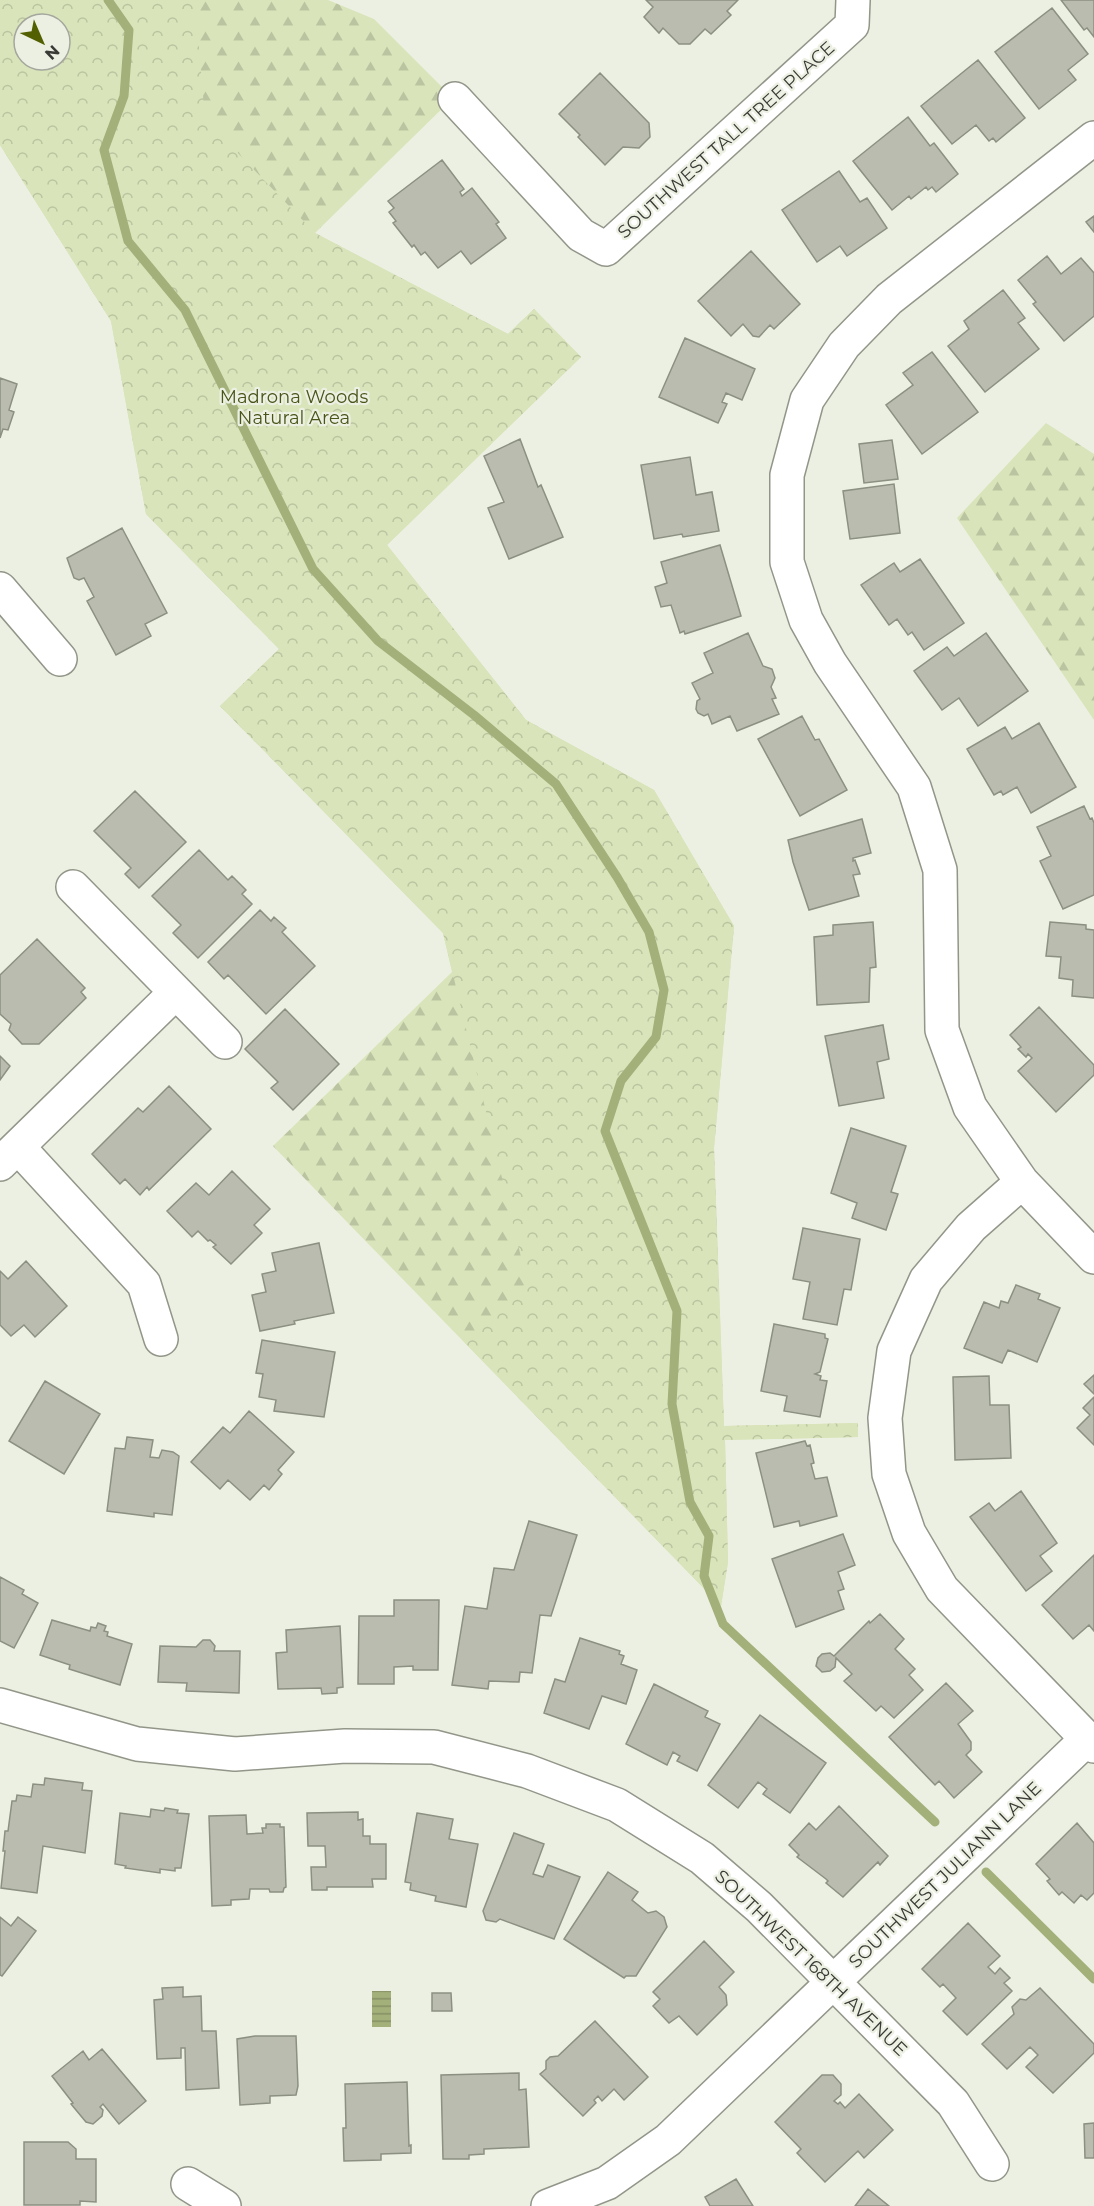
<svg xmlns="http://www.w3.org/2000/svg" width="1094" height="2206" font-family="Montserrat,sans-serif">
<style>
.forest{fill:url(#forest-firs);fill-rule:evenodd}
.park{fill:url(#park-crowns);fill-rule:evenodd}
.water{fill:url(#water-rules)}
.lines{fill:none;stroke-linecap:round;stroke-linejoin:round}
.stream{stroke:#a3b07a;stroke-width:9}
.building{fill:#b9bcaf;stroke:#8c9083;stroke-width:1.5}
.street-casing{stroke:#929689;stroke-width:36}
.street{stroke:#fff;stroke-width:33}
.labels{text-anchor:middle;stroke-width:4.5;stroke-linejoin:round;paint-order:stroke}
.street-label{font-size:18px;fill:#393a35;stroke:#ecf0e2}
.park-label{font-size:18px;fill:#485418;stroke:#ecf0e2}
</style>
<defs>
<pattern id="forest-firs" width="22" height="20" patternUnits="userSpaceOnUse" patternTransform="scale(1.5)"><rect width="22" height="20" fill="#d9e4ba"/><path d="M5 1l3.5 6h-7zM16 11l3.5 6h-7z" fill="#bbc4a0"/></pattern>
<pattern id="park-crowns" width="20" height="18" patternUnits="userSpaceOnUse" patternTransform="scale(1.5)"><rect width="20" height="18" fill="#d9e4ba"/><path d="M2 6a3 3 0 1 1 6 0M12 15a3 3 0 1 1 6 0" fill="none" stroke="#bbc4a0"/></pattern>
<pattern id="water-rules" width="6" height="5" patternUnits="userSpaceOnUse" patternTransform="scale(1.5)"><rect width="6" height="5" fill="#a3b07a"/><path d="M0 2.5h6" fill="none" stroke="#869065"/></pattern>
</defs>
<rect width="100%" height="100%" fill="#ecf0e2"/>
<path class="forest" d="M0,0h328l46,19 79,79 -138,135 193,101 26,-25 47,48 -194,188 139,175 128,70 80,136 -20,222 10,278 134,-3v14l-133,3 3,122 -7,44 -448,-460 179,-174 -9,-39 -223,-227 59,-57 -133,-135 -35,-193 -111,-176zM24,24h36v36h-36z
M1046,423l48,31v266l-137,-202z"/>
<path class="park" d="M0,0h195l10,119 110,114 193,101 26,-25 47,48 -194,188 139,175 128,70 80,136 -20,222 10,278 134,-3v14l-133,3 3,122 -7,44 -256,-263 62,-61 -84,-349 -223,-227 59,-57 -133,-135 -35,-193 -111,-176zM24,24h36v36h-36z"/>
<path class="water" d="M372,1991h19v36h-19z"/>
<g class="lines">
<path class="stream" d="M108,0l21,30 -5,66 -20,54 24,91 57,69 128,259 65,72 96,74 82,69 61,93 32,55 15,58 -8,47 -35,44 -16,50 72,180 -5,93 18,98 19,34 -5,40 19,48 212,198
M986,1872l108,107"/>
</g>
<path class="building" d="M646,0h92l-11,11 4,4 -20,19 -6,-5 -15,15h-11l-16,-16 -4,5 -15,-16 9,-10z
M1061,0h33v37l-7,-9 -3,2z
M1052,8l36,46 -20,16 8,10 -37,29 -44,-57z
M978,60l47,58 -29,24 -3,-4 -4,3 -13,-16 -24,19 -31,-38z
M600,73l49,50 1,14 -11,11 -16,-1 -18,18 -27,-28 2,-2 -21,-21z
M908,117l22,29 4,-3 24,31 -22,18 -4,-5 -4,3 -2,-3 -15,12 -2,-3 -17,14 -39,-49z
M442,160l22,29 -4,3 2,4 10,-8 27,34 -3,2 10,14 -35,26 -10,-13 -23,17 -13,-16 -4,3 -7,-10 -2,2 -19,-24 3,-2 -7,-9 5,-4 -6,-7z
M839,171l21,31 7,-4 20,30 -40,28 -7,-10 -23,16 -35,-52z
M1094,216v16l-8,-10z
M751,251l49,53 -26,25 -4,-4 -11,12 -6,-1 -10,-12 -12,12 -33,-35z
M1047,256l14,18 20,-16 13,15v43l-30,25 -31,-37 3,-2 -18,-22z
M1003,290l22,28 -7,5 21,26 -54,43 -37,-46 21,-17 -5,-8z
M685,338l70,31 -13,31 -16,-7 -4,9 5,2 -9,19 -59,-26z
M932,352l46,60 -56,42 -36,-49 27,-20 -10,-12z
M0,378l17,6 -8,26 5,2 -6,18 -5,-1 -3,9z
M520,439l18,48 3,-2 22,52 -54,22 -21,-51 16,-6 -20,-46z
M892,440l6,39 -34,4 -5,-39z
M690,457l6,38 16,-3 7,39 -36,6 -1,-3 -28,5 -13,-74z
M894,484l6,49 -50,6 -7,-48z
M122,528l45,85 -22,11 6,12 -35,19 -29,-54 7,-4 -10,-19 -5,2 -5,-2 -7,-20z
M720,545l21,71 -56,18 -1,-3 -4,2 -9,-28 -10,2 -6,-20 12,-4 -6,-21z
M920,559l44,64 -40,27 -12,-18 -4,3 -11,-16 -8,6 -28,-40 33,-22 6,9z
M748,633l15,33 9,3 3,9 -4,9 5,11 -4,1 7,15 -42,17 -7,-15 -18,8 -4,-10 -4,2 -6,-3 -2,-4 1,-8 3,-2 -8,-16 21,-10 -9,-20z
M986,633l42,58 -50,35 -19,-28 -17,12 -28,-39 33,-24 7,9z
M802,716l13,24 4,-1 28,51 -47,26 -42,-77z
M1039,723l37,64 -45,26 -14,-26 -14,8 -2,-4 -7,4 -27,-46 38,-22 7,12z
M135,791l51,51 -47,46 -14,-14 6,-6 -37,-37z
M1084,806l6,13 2,-1 2,5v72l-31,14 -23,-48 11,-5 -14,-29z
M862,819l9,34 -18,5v3l2,-1 5,14 -7,1 6,21 -50,14 -16,-48 -5,-22z
M199,850l29,30 4,-4 14,14 -4,4 10,10 -54,54 -25,-25 8,-8 -29,-29z
M260,910l11,11 3,-4 12,11 -4,4 33,34 -49,48 -38,-39 -4,4 -16,-17z
M873,922l3,45 -6,1 -1,34 -52,3 -3,-68 19,-2v-10z
M1050,922l36,3v4l8,1v68l-22,-2 1,-16 -14,-2 2,-21 -15,-1z
M37,939l48,49 -4,4 5,6 -47,46h-17l-13,-14 2,-6 -11,-10v-39z
M1039,1007l55,58v10l-38,37 -38,-41 14,-13 -4,-4 -2,3 -8,-8 3,-2 -11,-12z
M285,1009l54,55 -46,46 -22,-22 7,-6 -33,-33z
M883,1025l6,34 -12,3 7,36 -45,8 -14,-70z
M0,1056l10,10 -10,14z
M169,1086l42,43 -62,61 -2,-3 -7,8 -15,-16 -5,5 -28,-30 46,-46 5,4z
M851,1128l55,18 -15,46 7,2 -12,36 -34,-12 5,-15 -26,-10z
M232,1171l38,38 -16,16 8,8 -31,31 -18,-17 3,-2 -6,-5 -2,1 -10,-10 -6,6 -25,-26 29,-28 13,12z
M803,1228l57,11 -9,51 -7,-1 -7,36 -34,-6 7,-37 -17,-3z
M319,1243l15,70 -40,8 1,3 -35,7 -8,-36 14,-3 -4,-18 14,-3 -4,-18z
M26,1261l41,45 -32,31 -11,-12 -13,11 -11,-11v-54l8,8z
M1016,1285l24,9 -2,5 22,9 -23,54 -29,-12 -6,13 -38,-15 20,-46 15,6 2,-7 7,2z
M774,1324l51,10v4l3,1 -8,33 -5,2 6,2 -1,4 7,1 -7,36 -36,-6 3,-15 -26,-5z
M262,1340l73,12 -11,65 -50,-6 2,-11 -17,-3 4,-23 -7,-1z
M1094,1375v19l-10,-10z
M989,1376l1,29h19l2,53 -56,2 -2,-83z
M45,1381l55,33 -36,60 -55,-33z
M1094,1397v48l-17,-17 13,-13 -7,-7z
M249,1411l45,41 -16,18 4,4 -13,16 -5,-5 -14,15 -22,-20 -8,9 -29,-27 32,-35 7,6z
M127,1437l26,3 -3,17 9,1 3,-8 11,2 6,4 -7,59 -18,-2v4l-47,-6 8,-63 10,1z
M805,1441l2,5 3,-1 4,18 -3,1 4,15 12,-2 10,39 -37,10 -1,-5 -25,6 -18,-74z
M1021,1491l36,52 -17,13 12,15 -26,20 -56,-74 19,-14 6,8z
M529,1521l48,14 -26,81 -11,-1 -8,58 -12,-1 -1,10 -30,-1 -1,8 -36,-4 13,-79 22,3 7,-41 20,2z
M843,1534l12,31 -17,7 6,17 -6,2 6,18 -48,18 -24,-68z
M1094,1555v76l-5,-6 -16,14 -31,-34z
M0,1577l24,13 -2,4 16,9 -24,45 -14,-7z
M394,1600h45l-1,70h-25v-4l-19,1v17h-36l1,-68h35z
M880,1614l24,25 -9,10 20,20 -6,6 14,15 -29,28 -13,-12 -5,5 -32,-30 8,-7 -16,-16 -1,9 -5,4 -8,1 -6,-6 2,-8 4,-4 8,-1 4,3 35,-35 1,2z
M52,1620l38,11 1,-4 5,1 2,-5 8,3 -2,5 4,1 -1,4 25,8 -12,41 -51,-16 1,-4 -30,-10z
M340,1626l3,61 -6,1v5l-15,1 -1,-6 -43,1 -2,-36 11,-1 -1,-22z
M580,1638l40,13 -1,3 5,2 -3,8 16,6 -11,34 -24,-8 -13,33 -45,-16 11,-34 10,3z
M203,1640h7l5,6 -1,5h26l-1,42 -53,-2 1,-8 -29,-1 2,-36 36,1z
M946,1683l27,28 -15,13 13,18v8l-5,5 16,17 -28,26 -15,-17 -4,4 -46,-48z
M654,1684l54,27 -3,6 15,7 -23,47 -20,-10 3,-5 -7,-4 -6,13 -41,-21z
M760,1715l66,48 -36,50 -27,-19 4,-5 -9,-7 -20,26 -30,-23z
M45,1778l38,5 -1,7 10,1 -7,62 -42,-7 -6,47 -36,-5 4,-37h-2l2,-20h3l4,-30h4l1,-6 14,2 2,-13 11,1z
M839,1806l49,50 -8,9 -2,-3 -35,35 -17,-14 2,-2 -2,-2 -29,-22 2,-2 -10,-10 20,-22 7,7z
M165,1808l13,2 -1,3 12,1 -8,54h-6v3l-15,-2v4l-35,-5 1,-2 -11,-2 5,-51 30,4 1,-8 13,2z
M358,1812v8l5,-1v17h7v8h16v35h-14l1,8h-46v3h-15l-1,-23h15l-1,-21h-17l-1,-33z
M417,1813l36,6 -4,20 29,5 -12,63 -31,-6 1,-5 -26,-6 1,-7 -6,-1z
M246,1815l1,19 16,-1 -1,-5h4v-4h14v3h4l2,60 -2,1 -1,4h-13l-1,-3h-19l-1,10 -18,1v5l-19,1 -3,-90z
M1077,1823l17,20v50l-7,7 -6,-5 -7,8 -12,-11 -3,3 -12,-14 3,-2 -14,-15z
M514,1833l30,11 -11,30 10,3 5,-12 32,12 -26,62 -54,-20 -4,3 -10,-2 -3,-9z
M608,1872l30,20 -6,8 16,13 8,-2 8,6 3,10 -31,49h-10l-2,2 -60,-39z
M0,1917l11,9 7,-9 18,14 -34,45 -2,-1z
M968,1923l32,33 -12,11 7,7 5,-6 10,10 -6,5 8,8 -45,44 -24,-24 13,-13 -13,-14 -3,3 -18,-18z
M704,1941l30,31 -15,15 7,8 1,10 -30,30 -18,-19 -10,7 -16,-17 7,-7 -7,-7z
M183,1987v10l18,-1 1,35h14l3,57 -33,2 -1,-42h-4v10l-24,1 -3,-59 9,-1 -1,-11z
M1040,1988l54,56v9l-41,40 -27,-26 12,-12 -8,-8 -23,22 -25,-25 32,-30 -2,-7 8,-8 6,1z
M432,1993h19l1,18h-20z
M595,2021l53,56 -24,23 -10,-11 -12,12 -4,-5 -4,4 2,3 -13,13 -43,-42 6,-5v-8l4,-4 8,-1z
M255,2036h41l2,50 -2,9 -26,1v7l-30,2 -3,-66z
M102,2049l44,52 -27,23 -16,-20 -3,3 3,3 -1,6 -9,8 -7,-2 -15,-18 2,-1 -21,-27 31,-25 6,9z
M519,2073v17l7,-1 3,58 -45,2v5l-15,1v4h-26l-2,-84z
M822,2075h11l8,9v11l-7,6 4,3 2,-2 5,6 14,-14 34,36 -29,28 -6,-7 -33,31 -28,-29 4,-4 -26,-27z
M407,2082l2,64 2,-1v8l-30,1v6l-37,1 -1,-33h3l-1,-44z
M1094,2123v35h-9l-1,-34z
M24,2142h44l8,7v10h20v43l-16,-1v4h-56z
M736,2179l17,27h-43l-5,-9z
M868,2189l21,17h-34z"/>
<g class="lines">
<defs>
<path id="street" d="M455,99l126,136 25,14 246,-224 1,-25
M1094,138l-205,161 -45,46 -37,55 -20,75v87l19,58 24,43 84,124 26,83 2,160 28,77 52,75 72,75
M0,589l60,70
M73,887l152,155
M18,1147l126,137 17,55
M0,1164l176,-172
M1022,1182l-51,45 -45,53 -32,71 -9,67 4,56 20,59 33,56 152,157
M0,1705l137,39 98,10 110,-8 89,1 93,24 90,34 85,53 57,49 194,196 39,61
M188,2184l36,22
M548,2206l59,-23 61,-43 419,-401"/>
</defs>
<use href="#street" class="street-casing"/>
<use href="#street" class="street"/>
</g>
<g class="labels">
<g class="street-label">
<text transform="translate(726 140) rotate(-42)" y="6">SOUTHWEST TALL TREE PLACE</text>
<text transform="translate(945 1875) rotate(-44)" y="6">SOUTHWEST JULIANN LANE</text>
<text transform="translate(811 1963) rotate(44)" y="6">SOUTHWEST 168TH AVENUE</text>
</g>
<g class="park-label">
<text x="294" y="403">Madrona Woods<tspan x="294" dy="21">Natural Area</tspan></text>
</g>
</g>
<g transform="translate(42 42) rotate(136)"><circle r="28" fill="#ecf0e2" stroke="#a4a79d" stroke-width="1.5"/>
<path d="M0-4.5L10 22L0 15L-10 22Z" fill="#526002"/>
<text y="-9" font-size="16" font-weight="bold" text-anchor="middle" fill="#393a35">N</text>
</g>
</svg>
